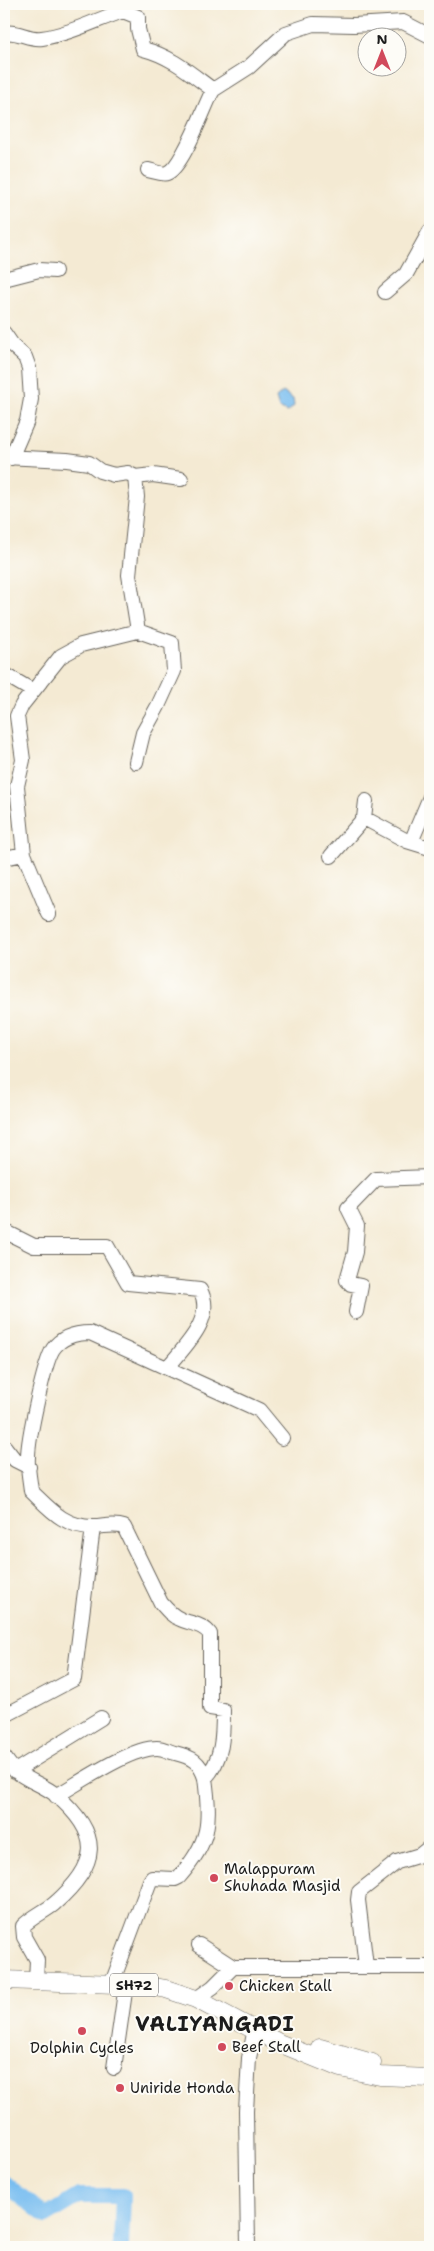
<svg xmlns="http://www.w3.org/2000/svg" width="434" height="2251" font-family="'Shantell Sans',sans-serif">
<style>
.water{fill:#79bef0;stroke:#4a6d86}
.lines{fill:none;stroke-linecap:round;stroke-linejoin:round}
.river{stroke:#79bef0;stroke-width:16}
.minor-casing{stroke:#68645c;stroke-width:16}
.major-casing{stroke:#68645c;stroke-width:19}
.minor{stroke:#fff;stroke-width:14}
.major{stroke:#fff;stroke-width:18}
.poi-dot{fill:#d1495b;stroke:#fdfcf7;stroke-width:2}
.labels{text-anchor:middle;stroke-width:4;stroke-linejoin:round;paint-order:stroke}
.shield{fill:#fdfcf7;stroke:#605f5e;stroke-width:1}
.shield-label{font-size:14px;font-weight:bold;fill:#1c1c1c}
.poi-label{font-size:15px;fill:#1c1c1c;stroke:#fdfcf7;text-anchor:start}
.district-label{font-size:20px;font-weight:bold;letter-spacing:1px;fill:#1c1c1c;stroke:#fdfcf7}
</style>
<rect width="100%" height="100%" fill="#fdfcf7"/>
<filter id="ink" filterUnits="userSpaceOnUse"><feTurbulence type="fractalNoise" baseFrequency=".02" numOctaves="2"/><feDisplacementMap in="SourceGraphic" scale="10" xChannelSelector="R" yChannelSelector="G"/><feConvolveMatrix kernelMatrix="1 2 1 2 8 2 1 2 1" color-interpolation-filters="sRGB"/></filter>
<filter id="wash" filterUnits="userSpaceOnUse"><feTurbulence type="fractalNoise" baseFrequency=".0096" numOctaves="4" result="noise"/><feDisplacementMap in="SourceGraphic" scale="20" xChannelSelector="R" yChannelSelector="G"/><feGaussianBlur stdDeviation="1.12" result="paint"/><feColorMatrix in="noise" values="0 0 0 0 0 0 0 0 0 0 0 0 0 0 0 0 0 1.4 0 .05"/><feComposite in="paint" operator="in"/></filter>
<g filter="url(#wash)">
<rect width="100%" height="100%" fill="#f4ead3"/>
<path class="water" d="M283,392l10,7 1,7 -7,6 -8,-4 -3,-10z"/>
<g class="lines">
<path class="river" d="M4,2183l42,33 33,-20h44l-2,51"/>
</g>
</g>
<g filter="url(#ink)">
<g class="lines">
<defs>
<path id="minor" d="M4,33c13,-3 25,7 38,5 28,-4 54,-18 81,-27l15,6v12l5,20c28,7 47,24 70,41 -9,17 -30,77 -46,83 -5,2 -13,-2 -19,-3
M213,90l36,-23 37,-34 27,-9 41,1 49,-3 27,14
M4,279l35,-9 16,1
M385,292l21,-18 24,-43
M4,333l9,13 12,11 4,11 2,31 -4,22 -16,37
M4,457l63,3 22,3 11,8 14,4 14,-2 7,4 2,20 -8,78 9,56 -57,14 -20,11 -39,49 -5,11 6,44 -6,26 7,68
M135,477l18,-2 28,4
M4,674l29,17
M136,762l7,-29 15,-27 16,-35 -2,-28 -34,-12
M366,801l-2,17 43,23 23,7
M411,842l19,-45
M331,856l33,-38
M4,858l20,-4 25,60
M4,1231l30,15h73l21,37 72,7c16,28 -16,57 -32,77
M356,1312l5,-26 -10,-2 -4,-4 8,-28 2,-26 -9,-18 28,-29 54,-2
M4,1446l11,14 14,7
M4,1716l70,-37 19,-152
M4,1757c3,4 7,11 12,14 12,10 28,14 40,24 47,40 44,69 -2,109 -10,8 -22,13 -31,22l1,11 13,23 -1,20
M15,1771l86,-53
M56,1796c25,-14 73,-48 101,-48 6,0 13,4 18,5 17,4 25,9 30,25
M199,1945l34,22
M366,1966l-8,-66 1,-8 38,-30 23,-7 10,-8
M112,1983l38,-102 2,-3 23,1 4,-2c31,-35 32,-54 26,-99 18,-18 18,-43 18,-68l-13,-2v-74c-7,-10 -19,-10 -30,-15 -8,-3 -13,-9 -19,-16l-37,-76c-11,-4 -20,0 -31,0 -29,0 -43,-18 -62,-36 -1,-11 -4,-23 -3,-34 0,-18 16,-94 25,-108 9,-13 23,-16 37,-16l169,77 23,28
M196,1999l17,-12 20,-20h197
M114,2068l12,-83
M248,2247l-2,-136 3,-53 6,-29"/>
<path id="major" d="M4,1980l140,5 22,4 30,10 83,44 61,25 40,8 50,2
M320,2048l52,15"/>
</defs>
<use href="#minor" class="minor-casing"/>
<use href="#major" class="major-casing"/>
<use href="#minor" class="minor"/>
<use href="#major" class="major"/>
</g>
</g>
<g class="poi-dot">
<circle cx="214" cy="1878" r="5"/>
<circle cx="229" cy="1986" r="5"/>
<circle cx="82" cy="2031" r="5"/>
<circle cx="222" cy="2047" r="5"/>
<circle cx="120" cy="2088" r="5"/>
</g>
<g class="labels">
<rect class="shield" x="110" y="1973.5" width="48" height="23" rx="4"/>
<g class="shield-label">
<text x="134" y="1990">SH72</text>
</g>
<g class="poi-label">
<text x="224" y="1874">Malappuram<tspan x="224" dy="17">Shuhada Masjid</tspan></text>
<text x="239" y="1991">Chicken Stall</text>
<text x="232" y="2052">Beef Stall</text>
<text x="82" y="2053" text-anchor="middle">Dolphin Cycles</text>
<text x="130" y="2093">Uniride Honda</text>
</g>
<g class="district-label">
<text x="215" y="2031">VALIYANGADI</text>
</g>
</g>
<rect width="434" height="2251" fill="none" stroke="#fdfcf7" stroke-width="20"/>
<g transform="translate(382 52)"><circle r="24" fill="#fdfcf7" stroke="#a3a29f"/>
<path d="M0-4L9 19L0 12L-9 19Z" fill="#d1495b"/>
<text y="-8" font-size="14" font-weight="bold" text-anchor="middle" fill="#1c1c1c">N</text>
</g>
</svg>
